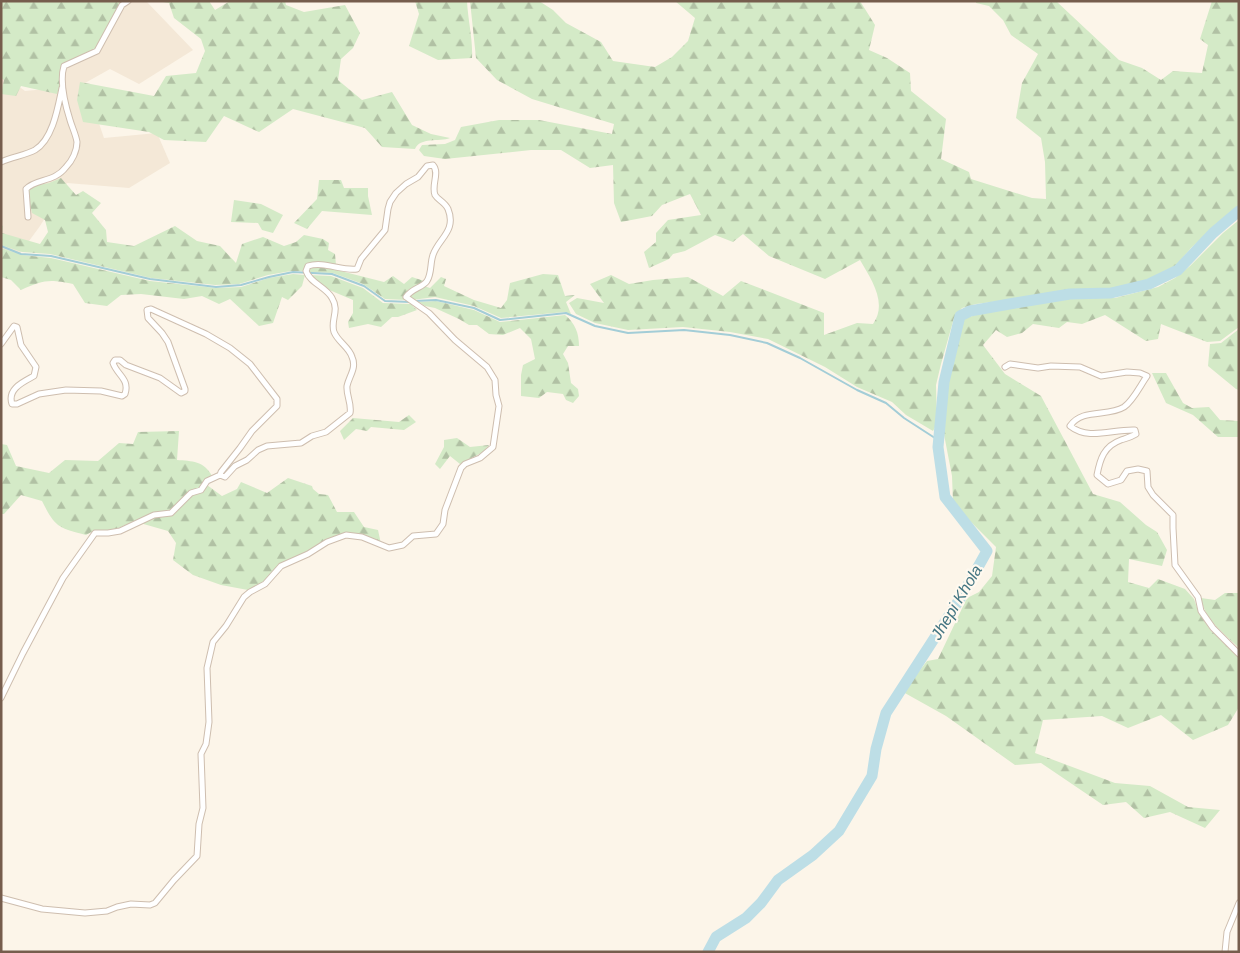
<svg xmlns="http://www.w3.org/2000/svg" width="1240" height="953" font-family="Helvetica,sans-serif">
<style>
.residential{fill:#f4e8d7}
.forest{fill:url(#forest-firs)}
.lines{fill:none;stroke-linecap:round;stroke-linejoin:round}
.stream{stroke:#a3cdd7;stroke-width:2}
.river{stroke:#bddee6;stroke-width:11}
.minor-casing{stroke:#cebeaf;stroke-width:7}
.minor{stroke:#fff;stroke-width:5}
.labels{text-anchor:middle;stroke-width:4.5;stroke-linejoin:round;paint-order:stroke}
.water-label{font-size:16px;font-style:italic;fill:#437582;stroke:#fff9ef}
</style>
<defs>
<pattern id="forest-firs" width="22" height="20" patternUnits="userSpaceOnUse" patternTransform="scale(1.25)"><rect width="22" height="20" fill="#d4eac7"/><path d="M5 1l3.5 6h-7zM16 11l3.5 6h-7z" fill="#b1c1a4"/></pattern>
</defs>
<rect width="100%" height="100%" fill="#fcf5e9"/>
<path class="residential" d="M113,1h33l47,49 -54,34 -29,-15 -25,14 19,55 53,-5 13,30 -41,25 -62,-5 -27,43 -39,53v-206l24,18 31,-3 9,-33z"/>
<path class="forest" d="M1,1h125l-21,30 -10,19 -34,16 -1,7 1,9 -4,12 -36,-8 -5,10 -15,-2 3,-14 -3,-2z
M157,1h52l6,9 15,-9h55l1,4 18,7 41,-7 15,28 -7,15 -12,11 -3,21 24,20 30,-8 20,33 19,9 19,4c-11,4 -30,-1 -35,11l-33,-2 -17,-19 -72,-19 -34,23 -35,-16 -18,26 -42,-2 -15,-8 -66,-10 -6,-22 3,-18 74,14 12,-20 30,-3 9,-22 -4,-12 -27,-21 -5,-15z
M415,1h52c1,20 6,38 5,57l-34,2 -29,-14 10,-32z
M470,1h69l14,9 13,13 35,19 12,19 42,6 17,-10 16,-16 7,-23 -20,-17h185l15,24 -6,25 18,8 23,15 1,18 35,28 -5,40 28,13 2,7 61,19 14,1 -1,-37 -4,-24 -25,-20 6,-35 16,-29 -27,-19 -8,-15 -14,-14 -13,-3v-2h80l63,59 23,8 19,12 12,-9 29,2 6,-28 -8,-6 12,-38h27v204l-48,43 -18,21 -27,11 -28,8 -51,2 -34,7 -57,7 -14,4 -8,10 -13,46 -5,21 1,39 -4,7 -27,-16 -14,-13 -35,-15 -32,-20 -57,-28 -38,-7 -47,-5 -55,3 -33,-7 -19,-9 -7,-11 8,-5 27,5 -14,-19 21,-9 18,9 24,-4 35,-3 35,19 18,-15 83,32v22l33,-12 16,1c15,-21 -2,-45 -13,-64l-35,19 -56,-23 -26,-22 -10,8 -18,-7 -30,16 -12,3 -4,5 -20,9 -5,-16 12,-10v-9l12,-13 33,-5 -11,-21 -28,11 -10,11 -31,6 -7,-19 -1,-38 -23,3 -29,-18h-30l-86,9 -21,-3 -5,-6 3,-5 23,-1 10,-4 6,-13 38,-7h40l73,14 2,-10 -82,-25 -35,-19 -21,-22z
M61,178l15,17 7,-4 18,12 -9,10 14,17 1,12 27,4 41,-20 22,15 23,5 16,17 6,-19 21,-7 21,9 12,-4 8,-7 19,4 6,4 -1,7 7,4 1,11h-29l-4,6h-12l-23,4 -29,9 -24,1 -64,-7 -101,-24 -28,-2 -21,-7v-20l2,1 -1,7 38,11 8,-12 -3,-12 -13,-7 -4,-17 1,-6 4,-4 16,-3z
M319,180h22l3,8h24v8l4,19 -50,-4 -15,18 -13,-6 23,-24z
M234,200l27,4 22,11 -10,18 -11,-3 -4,-7 -27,-1z
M1239,220v107l-19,14 -13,1 -46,-18 -3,15 -12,2 -41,-26 -23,9 -15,-2 -8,6 -26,-4 -11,9 -15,4 -11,-7 -13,15 22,29 36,22 52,98 27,8 26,23 11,7 10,18 -5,16 -33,-7 -1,23 21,6 9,-9 27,10 9,10 5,14 12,18 16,13 12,14v49l-11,18 -35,15 -32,-25 -33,13 -26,-12 -59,4 -8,33 80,30 35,3 38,21 32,3 -15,18 -35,-16 -26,6 -18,-16 -23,3 -62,-42 -26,2 -69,-49 -43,-24 24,-31 11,-2 29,-61 12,-6 13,-16 4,-29 -26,-26 -17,-19 -1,-26 -10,-52 5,-45 10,-30 5,-30 17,-5 92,-16h44l43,-11 17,-9 15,-12 33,-33z
M1,248l21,7 29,3 99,23 66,7 25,-1 28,-9 24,-4 12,1 -3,11 -14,14 -6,-3 -9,26 -14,3 -29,-27 -11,5 -17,-8 -18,3 -43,-5 -20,1 -14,11 -22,-3 -12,-19c-24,-5 -30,-4 -52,6l-10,-10 -10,-3z
M315,266l10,1 59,15 9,-6 11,8 8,-7 12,4 -16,9 -4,6 3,4 -22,-1 -22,-15 -30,-11 -26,-1 2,-4z
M543,274l15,1 7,21 10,-1 -9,7 5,12 -6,-2 -64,6 -27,-12 -39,-9 -23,3 -5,-4 17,-10 6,2 11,-11 5,2 -2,7 30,14 27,8 6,-8 3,-17z
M309,275l22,1 32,12 20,15 28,1 6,6 -19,7h-6l-11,10 -13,-3 -19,4 -1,-6 5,-9v-13l-26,-11z
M436,301l38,9 26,12 65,-7c10,8 14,18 14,31h-11l-5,8 5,9 3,20 7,6 1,7 -6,7 -7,-3 -3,-6 -16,-2 -8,6 -18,-2v-21l2,-10 12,-6 -4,-20 -11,-11 -17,7 -14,-1 -12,-9h-8l-10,-6 -24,-11 -10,-2 -6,-4z
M1239,329v61l-3,-1 -28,-23 2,-22 11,-1z
M1152,373h14l17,30 9,5 17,-1 11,13 19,1v16h-21l-25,-22 -27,-12z
M409,415l7,7 -12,8 -33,-3 -4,4 -11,-2 -12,11 -4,-9 13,-13 46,4z
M179,431l-2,29c15,1 27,1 35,16l-8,4 -4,9 -30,22 -17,2 -37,16 -10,2 -11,-1 -9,5c-28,-7 -31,-8 -44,-34l-21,-6 -17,19h-3v-70l6,1 9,21 33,7 16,-13 33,1 21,-18 14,1 5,-12z
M457,438l13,9 19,-2 -6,7 -23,12 -10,-8 -10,13 -5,-5 9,-17v-7z
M288,478l24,8 1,3 6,5 9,1 9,17h17l10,15 14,3 3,14 -12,-6 -35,-1 -12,5 -16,11 -26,12 -17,17 -15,8 -27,-5 -28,-10 -20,-15 3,-17 -8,-12 -28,-8 14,-7 18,-2 19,-20 16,-9 15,11 15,-7 4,-7 26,11z
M1225,593h14v55c-14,-14 -35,-29 -38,-50l14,2z"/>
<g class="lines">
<path class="stream" d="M1,246l20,8 30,2 99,23 66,8 25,-2 28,-8 24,-5 39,2 32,12 21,15 25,1
M415,301l21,-1 38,8 26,12 66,-7 29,13 33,7 56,-3 46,5 37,8 33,15 57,32 29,13 18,15 34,22"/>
<path class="river" d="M708,952l8,-15 30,-19 15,-15 17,-23 35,-25 26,-24 33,-55 4,-27 10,-36 77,-119 24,-43 -42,-54 -7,-50 6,-65 16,-66 10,-5 45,-8 55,-9 41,-1 38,-9 29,-14 35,-37 26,-22"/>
<defs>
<path id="minor" d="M1,162c11,-5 25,-7 34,-12 18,-11 23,-43 27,-62
M28,217l-2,-28c10,-11 28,-6 40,-22 6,-6 11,-16 11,-25 -1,-7 -5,-15 -7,-22 -5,-16 -11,-38 -6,-54l33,-15 25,-46 6,-4
M1,344l13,-18 3,1 4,18 15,22 -2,9c-11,6 -27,13 -22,28h5l22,-10 27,-4 35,1 21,5 3,-2c5,-15 -8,-19 -12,-31l2,-3h5l6,5 34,13 21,15 4,-2v-2l-17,-47 -6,-9 -14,-15 -1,-8 4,-1 55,25 24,14 20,16 27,35v7l-25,25 -12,17 -19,24 -1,3 5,2 10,-11 12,-6 11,-10 9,-4 34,-3 11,-7 14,-4 24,-19c2,-9 -4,-18 -3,-27 2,-10 10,-18 5,-29 -3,-10 -14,-15 -18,-25 -4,-12 6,-21 -2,-34 -6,-11 -22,-15 -26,-27l2,-5c16,-5 33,5 49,3l4,-10 24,-29 3,-21 2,-7 6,-9 10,-9 12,-7 9,-11 6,-1c7,8 -2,20 2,30 3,5 10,7 13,14 9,22 -10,30 -15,46 -3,8 -1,18 -6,26 -5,7 -15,7 -21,16l23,16 26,27 32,27 8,13 1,15 3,11 -6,41 -13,11 -15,6 -4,4 -16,42 -2,14 -7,10 -23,2 -10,9 -14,3 -27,-11 -16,-2 -19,7 -19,12 -27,12 -16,18 -15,8 -6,5 -18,29 -13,16 -6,26 2,54 -3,22 -5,10 2,54 -4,16 -2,32 -23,24 -19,23 -5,2 -19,-1 -14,3 -10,4 -22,2 -43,-4 -41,-11
M1005,367l5,-3 28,4 13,-2 29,1 21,9 26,-4 13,1 7,3c-7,10 -14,25 -23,31 -16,10 -42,1 -54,19 19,15 42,3 65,4l1,4c-5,3 -9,4 -15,6 -17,6 -21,19 -24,35l11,9 13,-4 6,-9 11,-2 9,2 1,16 5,8 20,20v13l2,37 23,32 3,14 12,17 26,26
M1,698l22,-45 40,-75 32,-45h13l12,-2 34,-16 17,-2 20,-20 10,-3 6,-9 13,-6
M1225,952l2,-20 12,-29"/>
</defs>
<use href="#minor" class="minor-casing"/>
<use href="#minor" class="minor"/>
</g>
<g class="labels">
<g class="water-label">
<text transform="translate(956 602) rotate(-59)" y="6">Jhepi Khola</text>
</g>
</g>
<rect width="1240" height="953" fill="none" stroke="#765d4d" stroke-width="5"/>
</svg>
